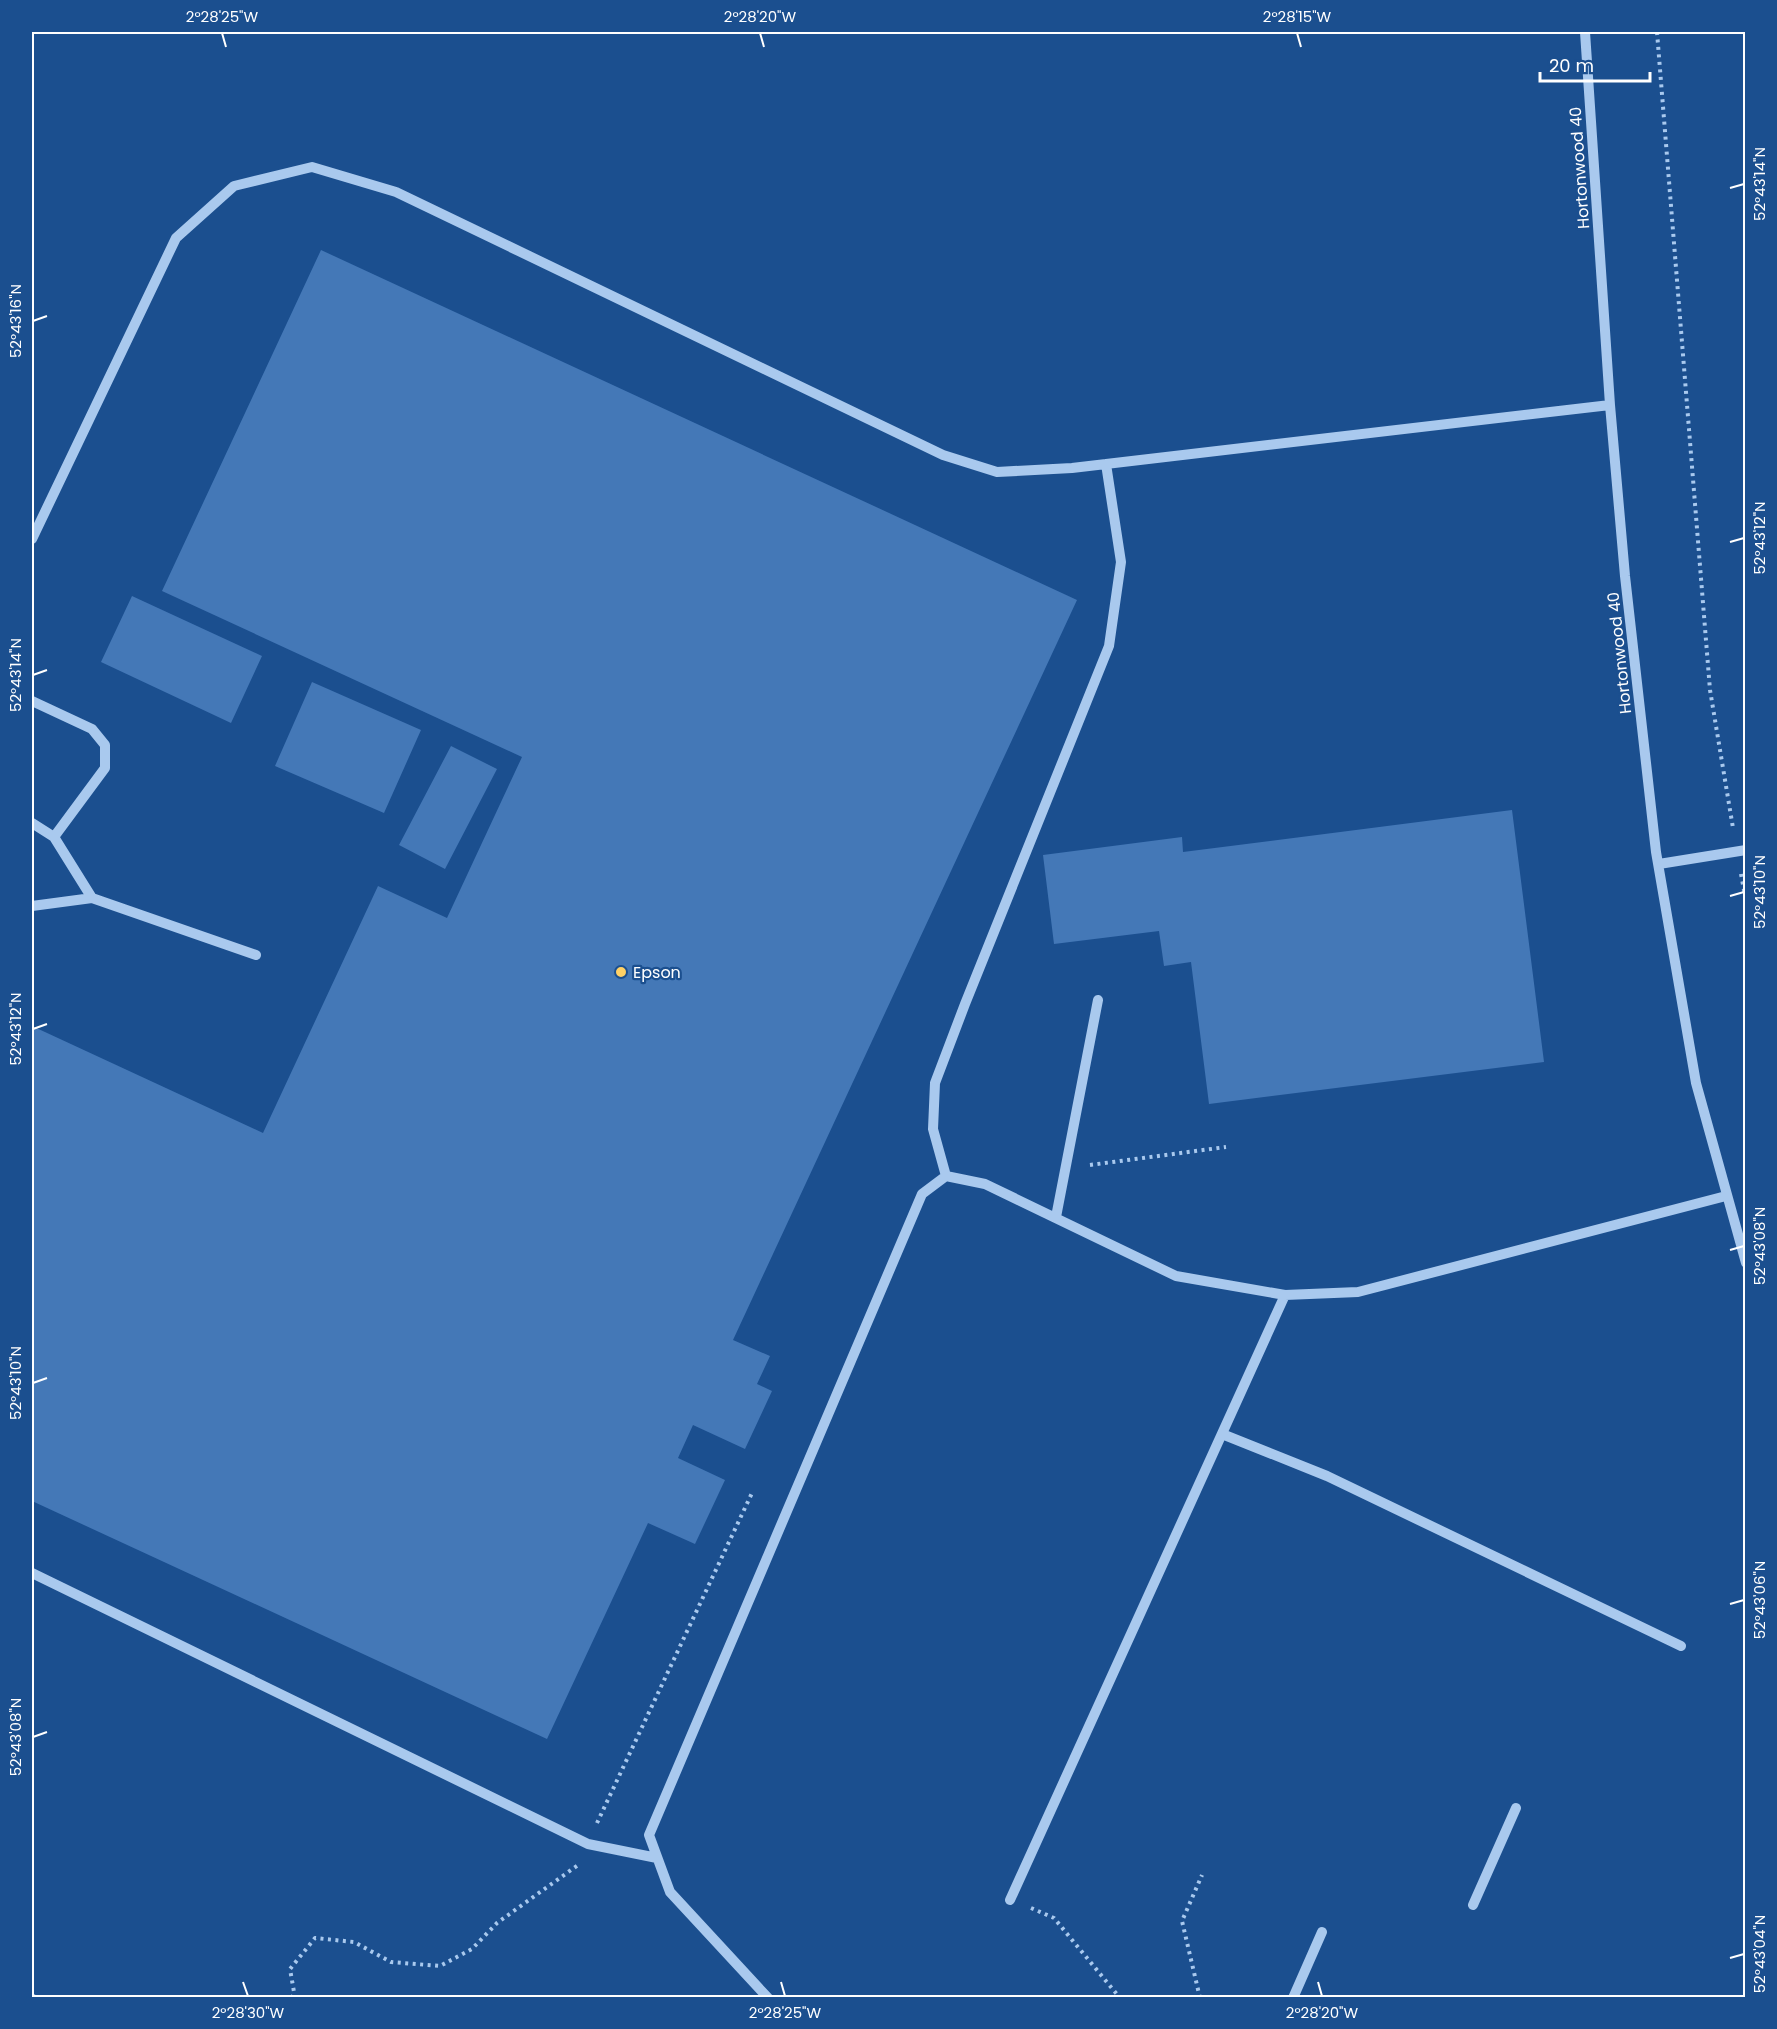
<svg xmlns="http://www.w3.org/2000/svg" width="1777" height="2029" font-family="Poppins,sans-serif">
<style>
.building{fill:#4478b7}
.lines{fill:none;stroke-linecap:round;stroke-linejoin:round}
.path{stroke:#a9c9ee;stroke-width:4;stroke-dasharray:3 4.5;stroke-linecap:butt}
.minor{stroke:#a9c9ee;stroke-width:10}
.ticks{fill:none;stroke:#fff;stroke-width:2}
.poi-dot{fill:#ffd166;stroke:#1b4f8f;stroke-width:2}
.labels{text-anchor:middle;stroke-width:4.5;stroke-linejoin:round;paint-order:stroke}
.street-label{font-size:16px;fill:#fff;stroke:#1b4f8f}
.poi-label{font-size:16px;fill:#fff;stroke:#1b4f8f;text-anchor:start}
.neatline{fill:none;stroke:#fff;stroke-width:2}
.ticks-label{font-size:15px;text-anchor:middle;fill:#fff}
</style>
<rect width="100%" height="100%" fill="#1b4f8f"/>
<path class="building" d="M321,250l756,350 -344,740 37,16 -13,28 15,7 -27,58 -52,-24 -15,33 47,22 -30,64 -47,-21 -101,216 -515,-238v-475l231,107 115,-247 69,32 75,-161 -360,-166z
M132,596l130,60 -31,67 -130,-61z
M312,682l109,48 -37,83 -109,-47z
M451,746l46,23 -52,100 -46,-24z
M1512,810l32,252 -335,42 -18,-142 -27,4 -5,-35 -105,13 -11,-89 139,-18 1,15z"/>
<g class="lines">
<path class="path" d="M1657,32l53,658 23,138
M1741,874l5,27
M1090,1165l136,-18
M597,1823l155,-330
M1031,1908l23,10 66,80
M32,1996l15,2
M292,1998l2,-6 -4,-23 25,-31 39,4 37,20 49,4 32,-17 25,-26 81,-58
M1200,1998l-18,-77 20,-46"/>
<path class="minor" d="M1585,32l25,373 15,171 31,276 40,231 50,180
M32,539l144,-301 58,-52 78,-19 84,25 547,263 54,17 75,-4 538,-63
M32,701l60,28 13,16v23l-51,69
M32,823l22,14 38,61
M1659,864l87,-14
M32,906l60,-8 164,57
M946,1176l-13,-47 2,-46 30,-79 144,-358 12,-84 -15,-98
M1056,1217l42,-217
M1222,1434l105,42 354,170
M32,1573l556,271 69,14
M1010,1900l275,-605
M1473,1905l43,-97
M768,1998l-98,-106 -21,-57 273,-641 24,-18 39,8 191,92 109,19 73,-3 368,-96
M1293,1998l29,-66"/>
</g>
<path class="ticks" d="M222,33l4,14M760,33l4,14M1297,33l4,14M1730,188l14,-4M33,321l14,-5M1730,542l14,-4M33,675l14,-5M1730,896l14,-4M33,1029l14,-5M1730,1250l14,-4M33,1383l14,-5M1730,1604l14,-4M33,1737l14,-5M1730,1958l14,-4M243,1982l5,14M781,1982l4,14M1318,1982l4,14"/>
<circle class="poi-dot" cx="621" cy="972" r="6"/>
<g class="labels">
<g class="street-label">
<text transform="translate(1579 168) rotate(-94)" y="6">Hortonwood 40</text>
<text transform="translate(1619 653) rotate(-96)" y="6">Hortonwood 40</text>
</g>
<g class="poi-label">
<text x="633" y="978">Epson</text>
</g>
</g>
<rect width="1777" height="2029" fill="none" stroke="#1b4f8f" stroke-width="66"/>
<path d="M1540 72v9h110v-9" fill="none" stroke="#ffffff" stroke-width="3"/>
<text x="1549" y="72" font-size="18" fill="#ffffff" stroke="#1b4f8f" stroke-width="4.5" paint-order="stroke">20 m</text>
<rect x="33" y="33" width="1711" height="1963" class="neatline"/>
<g class="ticks-label">
<text x="222" y="22">2°28'25"W</text>
<text x="760" y="22">2°28'20"W</text>
<text x="1297" y="22">2°28'15"W</text>
<text transform="translate(1760 184) rotate(-90)" y="5">52°43'14"N</text>
<text transform="translate(16 321) rotate(-90)" y="5">52°43'16"N</text>
<text transform="translate(1760 538) rotate(-90)" y="5">52°43'12"N</text>
<text transform="translate(16 675) rotate(-90)" y="5">52°43'14"N</text>
<text transform="translate(1760 892) rotate(-90)" y="5">52°43'10"N</text>
<text transform="translate(16 1029) rotate(-90)" y="5">52°43'12"N</text>
<text transform="translate(1760 1246) rotate(-90)" y="5">52°43'08"N</text>
<text transform="translate(16 1383) rotate(-90)" y="5">52°43'10"N</text>
<text transform="translate(1760 1600) rotate(-90)" y="5">52°43'06"N</text>
<text transform="translate(16 1737) rotate(-90)" y="5">52°43'08"N</text>
<text transform="translate(1760 1954) rotate(-90)" y="5">52°43'04"N</text>
<text x="248" y="2018">2°28'30"W</text>
<text x="785" y="2018">2°28'25"W</text>
<text x="1322" y="2018">2°28'20"W</text>
</g>
</svg>
